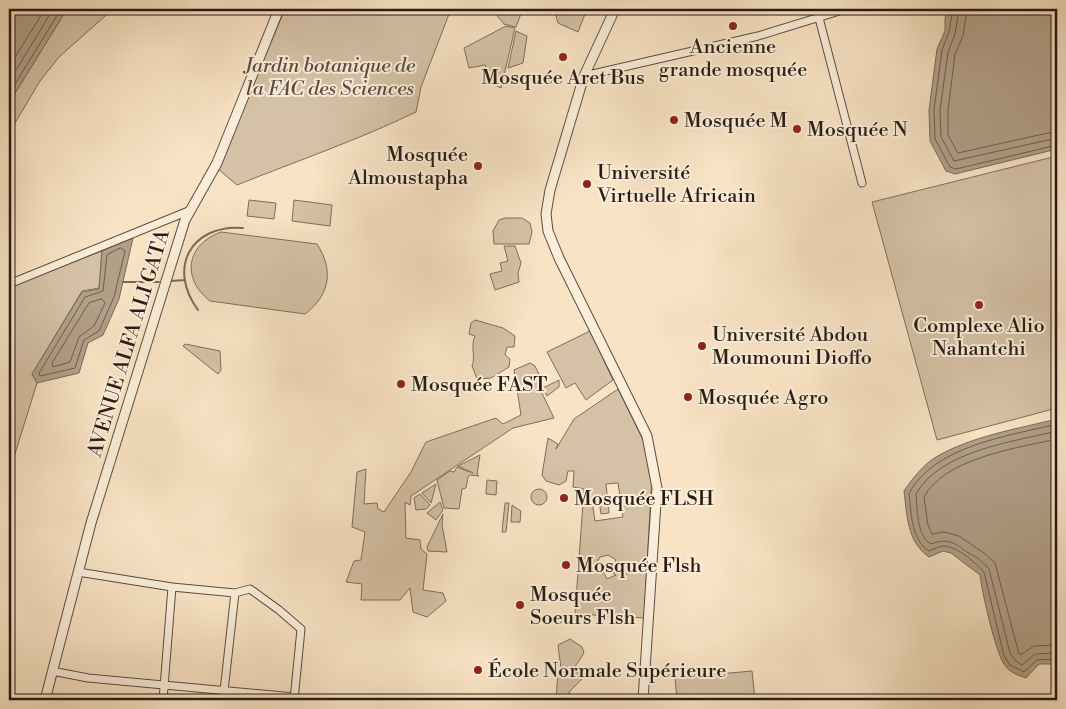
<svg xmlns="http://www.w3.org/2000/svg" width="1066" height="709" font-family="'Libre Bodoni',serif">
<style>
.green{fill:#d5c1a6;stroke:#7f6e5c;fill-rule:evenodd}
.water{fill:#b29f88;stroke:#7b6a59}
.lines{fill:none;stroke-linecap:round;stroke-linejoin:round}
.shore{stroke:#6e5d4e;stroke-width:1}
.stream{stroke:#7b6a59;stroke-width:2}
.minor-casing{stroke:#5d4d3f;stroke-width:9}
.tertiary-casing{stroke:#5d4d3f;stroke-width:11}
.minor{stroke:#faedd9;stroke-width:7}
.tertiary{stroke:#faedd9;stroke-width:9}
.poi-dot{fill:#8f2418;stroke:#faedd9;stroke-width:2}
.labels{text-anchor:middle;stroke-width:4;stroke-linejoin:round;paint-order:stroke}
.poi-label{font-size:20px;fill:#291b13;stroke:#faedd9;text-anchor:start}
.park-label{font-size:20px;font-style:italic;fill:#5d4d3f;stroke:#faedd9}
.street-label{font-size:20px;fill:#291b13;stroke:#faedd9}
</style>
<rect width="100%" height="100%" fill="#f8e3c4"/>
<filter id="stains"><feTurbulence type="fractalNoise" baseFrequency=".004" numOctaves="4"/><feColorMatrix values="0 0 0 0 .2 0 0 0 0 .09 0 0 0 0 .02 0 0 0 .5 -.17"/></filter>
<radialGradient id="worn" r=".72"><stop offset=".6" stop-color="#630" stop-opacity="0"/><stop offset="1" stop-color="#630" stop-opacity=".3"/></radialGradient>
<path class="green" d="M67,9h46l-54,48 -19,24 -31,52v-30z
M285,9h166l-30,78 -5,25c-58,28 -119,49 -179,73l-19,-16z
M515,9l7,2 -6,16 -12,-3 -10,-12z
M554,9h33l-9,23 -20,-9z
M506,26l9,2 -14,60 -10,-5 -6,-18 -16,3 -5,-20z
M516,31l11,5 -4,27 -15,5z
M1057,156v252l-120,32 -65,-238z
M249,200l27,3 -2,16 -27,-3z
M294,200l38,5 -2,21 -38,-5z
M505,218h17l8,5 2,9 -3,12h-35l-1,-13 6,-11z
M221,232l96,12c17,26 13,51 -12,70l-95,-13c-29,-23 -24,-56 11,-69z
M504,246h11l6,17 -3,10 1,9 -24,8 -5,-16 12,-3 -2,-8 8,-2z
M102,251l-3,37 -17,3 -50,83 5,9 -28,90v-186z
M475,320l28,8 12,8 -1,11h-7l-2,8 5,4 -1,8 -18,11 -14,1 -5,-13c4,-9 -2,-20 3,-30l-6,-2 2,-11z
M590,331l23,49 -27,20 -11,-17 -9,5 -19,-36z
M185,344l35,7 1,19 -3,4 -35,-28z
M530,363l5,3 7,14 -2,9 14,29 -41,10 -102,68 -1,9 -5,-3 1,36 14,2 1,9 6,5 -4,36 20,3 3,8 -19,16 -14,-5 -3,-24 -10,12h-39l1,-16 -16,-2 8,-21 7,-1 4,-28 -13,-5 5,-55 9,-3 -2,35 13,-1 1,6 6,3 27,-40 15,-30 70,-24 7,6 18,-9 -7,-45z
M559,380v7l-12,9 -4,-8z
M618,389l26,53 8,34 -8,142 -69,-4 9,-125 -11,-2 1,-16h-6l-2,10 -7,4 -13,-4 -4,-6 6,-37 10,6 -2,5 18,-30zM618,483l5,34 -28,4 -3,-20 7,-2 2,15 8,-1 -3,-29zM608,555l7,4 2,6 -4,8 3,2 -9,4 -3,-6 -6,-3 -2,-6 4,-7z
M480,455l-3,19 2,2 -9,-1 -2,2 -2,11 -4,1 -3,20 -15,-1 -7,-28 13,-9 4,1 3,-5 16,6 -15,-7z
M487,480l10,1 -1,14 -10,-1z
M436,484l-5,19 -9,-10z
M531 497a8 8 0 1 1 16 0a8 8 0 1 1-16 0Z
M420,494l10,11 -4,4 -10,1 -2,-12z
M440,502l3,8 -7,10 -9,-7z
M505,503h4l-3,29h-4z
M512,505l9,6 -1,11h-9z
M443,514l-1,11 5,27 -19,-1 -1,-4z
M570,639l12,8 2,6 -10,15 -7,4 3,3 7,-3 8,4 -16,16 7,8h-20l2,-28 3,-3 -3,-24z
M752,671l3,29h-78l-2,-22z"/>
<path class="water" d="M9,9h58l-58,94z
M949,9h108v140l-102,25 -9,-3 -16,-30 -1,-31 8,-61 8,-18v-13z
M133,238l-14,61 -16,36 -15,8 -9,30 -42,10 -5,-9 50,-82 17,-3 3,-38z
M1057,419v245h-18l-13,14c-8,-3 -15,-5 -20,-11 -10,-11 -24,-75 -26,-92l-29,-22 -8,-2 -14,6c-22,-15 -22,-42 -25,-66 8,-12 20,-27 32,-34 36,-21 81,-28 121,-38z"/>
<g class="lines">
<path class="shore" d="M953,9l-4,23 -7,18 -8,60 1,29 15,28 6,2 101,-24
M959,9l-4,25 -7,18 -8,58 1,27 13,24 103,-23
M967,9l-4,27 -8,18 -7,56v25l10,18 99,-22
M9,67l36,-58
M9,82l44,-73
M9,94l52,-85
M121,248l4,3 -11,46 -15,34 -15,9 -9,28 -35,8 -1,-3 46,-76 18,-6 4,-36z
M102,299l3,4 -11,23 -15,11 -9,25 -17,5 -1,-4 37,-60z
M1057,424c-48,12 -121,21 -148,69 2,18 2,47 20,58 5,-2 10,-5 15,-5 14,1 32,17 40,26l20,84 6,9 14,7 13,-12 20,-1
M1057,431c-45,11 -117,20 -141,63 1,14 1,43 15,50 16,-6 23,-2 36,8 9,5 16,9 22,17l21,84 5,7 7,5 13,-11 22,-1
M1057,439c-40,9 -112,19 -133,58l4,28 4,9 12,-2 15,4 25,17 11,10 24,91h3l12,-8 23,-1"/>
<path class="stream" d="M171,281l14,-1
M123,282h36
M198,310c-31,-42 -7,-86 45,-82"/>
<defs>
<path id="minor" d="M819,18l43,165
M584,76l174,-40 88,-27
M9,284l182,-74
M78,572l94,15
M52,671l36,7 207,19
M224,691l11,-98
M163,700l9,-113 63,6 15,-4 29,21 22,19 -7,71"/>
<path id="tertiary" d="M615,9l-31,67 -34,114 -4,24 2,17 11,27 88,178 10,52 -14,212
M45,700l46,-177 94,-303 32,-57 62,-154"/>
</defs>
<use href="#minor" class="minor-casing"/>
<use href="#tertiary" class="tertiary-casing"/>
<use href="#minor" class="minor"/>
<use href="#tertiary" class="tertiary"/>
</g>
<g class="poi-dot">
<circle cx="733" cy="26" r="5"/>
<circle cx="563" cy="57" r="5"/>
<circle cx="674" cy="120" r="5"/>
<circle cx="797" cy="129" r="5"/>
<circle cx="478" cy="166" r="5"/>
<circle cx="587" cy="184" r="5"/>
<circle cx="979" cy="305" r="5"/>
<circle cx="702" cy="346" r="5"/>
<circle cx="401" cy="384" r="5"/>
<circle cx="688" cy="397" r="5"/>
<circle cx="564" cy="498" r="5"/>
<circle cx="566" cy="565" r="5"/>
<circle cx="520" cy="605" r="5"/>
<circle cx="478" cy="670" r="5"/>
</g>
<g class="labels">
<g class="poi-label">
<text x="733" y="53" text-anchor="middle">Ancienne<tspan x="733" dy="23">grande mosquée</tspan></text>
<text x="563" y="84" text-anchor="middle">Mosquée Aret Bus</text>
<text x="684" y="127">Mosquée M</text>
<text x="807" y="136">Mosquée N</text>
<text x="468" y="161" text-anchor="end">Mosquée<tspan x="468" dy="23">Almoustapha</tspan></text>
<text x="597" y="179">Université<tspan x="597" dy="23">Virtuelle Africain</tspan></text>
<text x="979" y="332" text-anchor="middle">Complexe Alio<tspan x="979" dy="23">Nahantchi</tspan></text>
<text x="712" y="341">Université Abdou<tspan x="712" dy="23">Moumouni Dioffo</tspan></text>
<text x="411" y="391">Mosquée FAST</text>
<text x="698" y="404">Mosquée Agro</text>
<text x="574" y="505">Mosquée FLSH</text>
<text x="576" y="572">Mosquée Flsh</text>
<text x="530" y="601">Mosquée<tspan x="530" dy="23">Soeurs Flsh</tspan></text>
<text x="488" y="677">École Normale Supérieure</text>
</g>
<g class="park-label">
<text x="330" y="72">Jardin botanique de<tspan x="330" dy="23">la FAC des Sciences</tspan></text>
</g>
<g class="street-label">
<text transform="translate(128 343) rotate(-73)" y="7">AVENUE ALFA ALI GATA</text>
</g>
</g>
<rect width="1066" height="709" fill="none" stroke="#f8e3c4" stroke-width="30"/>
<rect x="10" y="10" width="1046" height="689" fill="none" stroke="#291b13" stroke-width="2.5"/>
<rect x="15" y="15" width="1036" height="679" fill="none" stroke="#291b13"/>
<rect width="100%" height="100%" filter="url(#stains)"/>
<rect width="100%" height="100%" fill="url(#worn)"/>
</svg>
